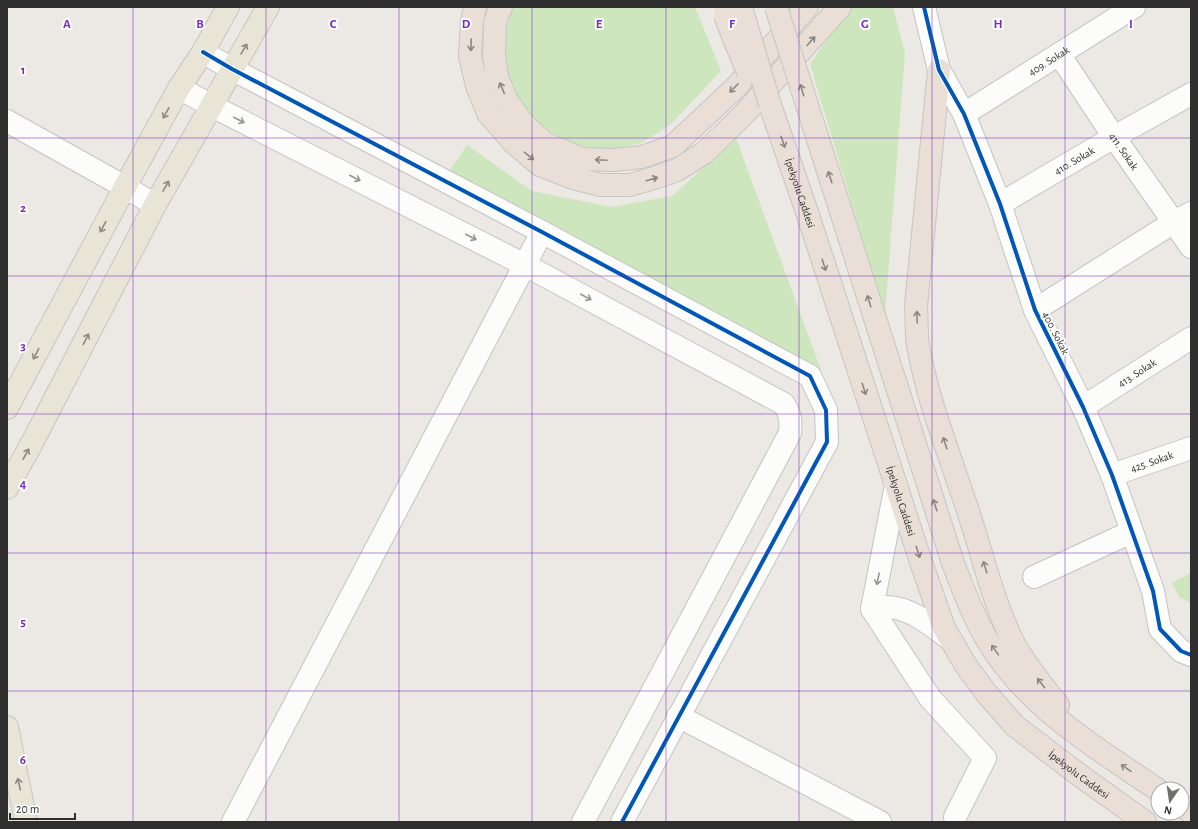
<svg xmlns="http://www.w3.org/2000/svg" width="1198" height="829" font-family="'Alegreya Sans',sans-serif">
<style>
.green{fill:#cee6be}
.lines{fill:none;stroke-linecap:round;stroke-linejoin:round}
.minor-casing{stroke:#c5c4c5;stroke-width:24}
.major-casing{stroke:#c6c5c4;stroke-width:24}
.highway-casing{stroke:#c6c5c4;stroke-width:24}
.minor{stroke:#fcfcfb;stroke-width:22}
.major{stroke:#e8e4d6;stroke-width:22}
.highway{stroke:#eadfd6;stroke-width:22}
.highway-bridge-casing{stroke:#c6c5c4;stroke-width:24;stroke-linecap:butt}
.highway-bridge{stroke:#eadfd6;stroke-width:22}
.cycleway-casing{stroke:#fff;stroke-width:6}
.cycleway{stroke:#0057b8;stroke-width:4}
.oneway{stroke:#8c8682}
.oneway2{stroke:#8b8982}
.oneway3{stroke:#959594}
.grid{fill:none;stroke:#7b2cbf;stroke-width:1;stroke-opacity:0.55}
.labels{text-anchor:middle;stroke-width:4;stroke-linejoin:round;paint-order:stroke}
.street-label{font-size:11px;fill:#2e2e2e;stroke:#fff}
.grid-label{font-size:13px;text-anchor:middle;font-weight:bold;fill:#7b2cbf;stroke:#fff;stroke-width:4;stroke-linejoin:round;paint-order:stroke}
</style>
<rect width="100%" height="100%" fill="#ece8e4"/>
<path class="green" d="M513,7h182l26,64 -51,54 -29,18 -33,7 -33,-5 -30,-15 -24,-24 -14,-30 -3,-34 7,-31z
M849,7h44l12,46 -20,262 -75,-251z
M736,138l85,232 -373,-197 19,-28 65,46 80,16 60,-11z
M1191,573v30l-12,-6 -7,-14z"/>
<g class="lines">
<defs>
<g id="minor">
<path d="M924,7l15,63 25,44 36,90 35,106 48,97 29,68 41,116 7,38 21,22 10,4"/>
<path d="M203,52l29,17 310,163 268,144 16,34 1,32 -205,380"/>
<path id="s1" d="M1059,54l55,83 77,110"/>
<path d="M179,88l33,18 313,159 259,139c7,12 7,16 6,29l-207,389"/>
<path id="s2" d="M964,114l170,-107"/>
<path d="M7,121l118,66 30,18"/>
<path id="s3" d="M1000,204l114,-67 77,-43"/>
<path d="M1035,310l139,-88 17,-9"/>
<path id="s4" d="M1083,407l108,-69"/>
<path id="s5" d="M1112,475l79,-27"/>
<path d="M896,485l-24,124c5,-1 11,-3 15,-2 23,0 47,20 64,33"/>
<path d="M1034,577l97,-45"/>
<path d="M872,609l58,89 55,60 -30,59"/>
<path d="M678,716l202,106"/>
<path d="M233,822l309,-590"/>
</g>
<path id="major" d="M7,408l118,-221 54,-99 24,-36 25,-45
M7,488l25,-45 123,-238 113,-198
M7,727l19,95"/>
<g id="highway">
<path d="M475,7l-3,14 -2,35 7,30 11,27 25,29 27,23 33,13 28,7h29l27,-8 20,-7 27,-17 40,-39 96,-107"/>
<path d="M501,7l-6,15 -1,33 3,22 10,24 15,21 22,21 38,16 32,1 28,-3 31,-11 62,-58 72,-81"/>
<path d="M939,70l-23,236c1,13 0,27 2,39 9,53 29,103 46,154 17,48 27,99 50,145 12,22 29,42 44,61"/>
<path id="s6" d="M770,105l38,110 113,347 23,66 21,36 22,30 28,32 67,51 63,45"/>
<path d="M814,127l139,436c10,26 19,51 33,75 39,68 109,109 172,152"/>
<path d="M1182,806l9,6"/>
</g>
</defs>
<use href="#minor" class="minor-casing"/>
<use href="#major" class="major-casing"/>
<use href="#highway" class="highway-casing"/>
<use href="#minor" class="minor"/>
<use href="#major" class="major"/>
<use href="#highway" class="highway"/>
<defs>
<path id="highway-bridge" d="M741,7l29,98
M776,7l38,120
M725,15l9,24 14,33"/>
</defs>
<use href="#highway-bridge" class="highway-bridge-casing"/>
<use href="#highway-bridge" class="highway-bridge"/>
<defs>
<path id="cycleway" d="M924,7l15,63 25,44 36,90 35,106 48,97 29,68 41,116 7,38 21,22 10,4
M203,52l29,17 310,163 268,144 16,34 1,32 -205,380"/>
</defs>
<use href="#cycleway" class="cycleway-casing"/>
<use href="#cycleway" class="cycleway"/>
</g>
<defs><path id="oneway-shaft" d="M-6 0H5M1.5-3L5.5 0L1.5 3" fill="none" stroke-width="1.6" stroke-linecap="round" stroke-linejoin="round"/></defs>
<g class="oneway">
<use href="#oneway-shaft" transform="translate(811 41) rotate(-48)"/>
<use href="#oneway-shaft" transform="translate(471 45) rotate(92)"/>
<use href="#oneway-shaft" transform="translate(502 88) rotate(-113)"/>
<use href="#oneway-shaft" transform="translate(734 88) rotate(135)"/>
<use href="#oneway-shaft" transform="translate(802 90) rotate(-107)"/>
<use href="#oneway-shaft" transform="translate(783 142) rotate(71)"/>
<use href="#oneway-shaft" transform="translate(529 156) rotate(40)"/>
<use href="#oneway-shaft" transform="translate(601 160) rotate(-177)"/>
<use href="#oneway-shaft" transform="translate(830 177) rotate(-108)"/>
<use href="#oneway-shaft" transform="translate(652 179) rotate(-16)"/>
<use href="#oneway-shaft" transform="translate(824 265) rotate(72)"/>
<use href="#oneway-shaft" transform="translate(869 301) rotate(-108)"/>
<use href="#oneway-shaft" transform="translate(917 317) rotate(-92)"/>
<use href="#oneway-shaft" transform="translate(864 389) rotate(72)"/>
<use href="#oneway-shaft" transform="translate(945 443) rotate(-108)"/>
<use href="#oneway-shaft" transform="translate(935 505) rotate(-108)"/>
<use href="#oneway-shaft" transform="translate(918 552) rotate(72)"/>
<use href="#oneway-shaft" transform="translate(985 567) rotate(-107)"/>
<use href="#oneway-shaft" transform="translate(995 650) rotate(-125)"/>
<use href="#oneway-shaft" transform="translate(1041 683) rotate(-128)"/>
<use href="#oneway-shaft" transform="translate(1126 768) rotate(-146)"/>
</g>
<g class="oneway2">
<use href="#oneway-shaft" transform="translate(244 49) rotate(-60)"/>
<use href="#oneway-shaft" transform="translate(166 113) rotate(119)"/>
<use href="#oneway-shaft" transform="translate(166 186) rotate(-60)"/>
<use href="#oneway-shaft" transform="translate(103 227) rotate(118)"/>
<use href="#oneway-shaft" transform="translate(86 339) rotate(-63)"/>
<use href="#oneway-shaft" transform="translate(36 354) rotate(118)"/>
<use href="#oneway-shaft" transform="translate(26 454) rotate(-61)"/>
<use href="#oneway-shaft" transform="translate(19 784) rotate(-102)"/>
</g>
<g class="oneway3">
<use href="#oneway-shaft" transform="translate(239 120) rotate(27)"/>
<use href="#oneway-shaft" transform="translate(355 178) rotate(27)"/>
<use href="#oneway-shaft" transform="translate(471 237) rotate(27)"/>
<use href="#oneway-shaft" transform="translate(586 297) rotate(28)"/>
<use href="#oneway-shaft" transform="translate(878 579) rotate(101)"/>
</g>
<path class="grid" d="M133,7v815M266,7v815M399,7v815M532,7v815M666,7v815M799,7v815M932,7v815M1065,7v815M7,138h1184M7,276h1184M7,414h1184M7,553h1184M7,691h1184"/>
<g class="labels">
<g class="street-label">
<text dy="4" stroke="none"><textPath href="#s2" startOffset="100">409. Sokak</textPath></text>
<text dy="4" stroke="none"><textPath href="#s1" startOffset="117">411. Sokak</textPath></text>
<text dy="4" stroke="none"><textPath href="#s3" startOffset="86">410. Sokak</textPath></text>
<text dy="4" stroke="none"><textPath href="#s6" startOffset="93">İpekyolu Caddesi</textPath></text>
<text transform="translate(1056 333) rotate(63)" y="4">400. Sokak</text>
<text dy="4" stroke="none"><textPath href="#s4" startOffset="64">413. Sokak</textPath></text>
<text dy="4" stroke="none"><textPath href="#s5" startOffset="42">425. Sokak</textPath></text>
<text dy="4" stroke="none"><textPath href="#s6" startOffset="417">İpekyolu Caddesi</textPath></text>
<text dy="4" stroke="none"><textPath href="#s6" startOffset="753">İpekyolu Caddesi</textPath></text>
</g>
</g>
<g class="grid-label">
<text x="67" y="28">A</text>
<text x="200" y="28">B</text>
<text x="333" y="28">C</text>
<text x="466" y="28">D</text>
<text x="599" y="28">E</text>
<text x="732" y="28">F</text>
<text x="865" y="28">G</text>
<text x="998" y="28">H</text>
<text x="1131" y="28">I</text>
<text x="23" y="74">1</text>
<text x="23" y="212">2</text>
<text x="23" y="350">3</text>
<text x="23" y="488">4</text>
<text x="23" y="626">5</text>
<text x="23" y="764">6</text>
</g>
<rect width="1198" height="829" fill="none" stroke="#2e2e2e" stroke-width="16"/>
<g transform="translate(1170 801) rotate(193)"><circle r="19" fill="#ffffff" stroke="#ababab"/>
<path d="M0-3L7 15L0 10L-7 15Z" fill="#706f6e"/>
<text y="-6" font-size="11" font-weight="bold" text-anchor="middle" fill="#2e2e2e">N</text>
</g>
<path d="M10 813v6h65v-6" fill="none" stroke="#2e2e2e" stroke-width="2"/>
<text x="16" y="813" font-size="12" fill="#2e2e2e" stroke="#ffffff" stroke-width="3" paint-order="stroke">20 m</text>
</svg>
